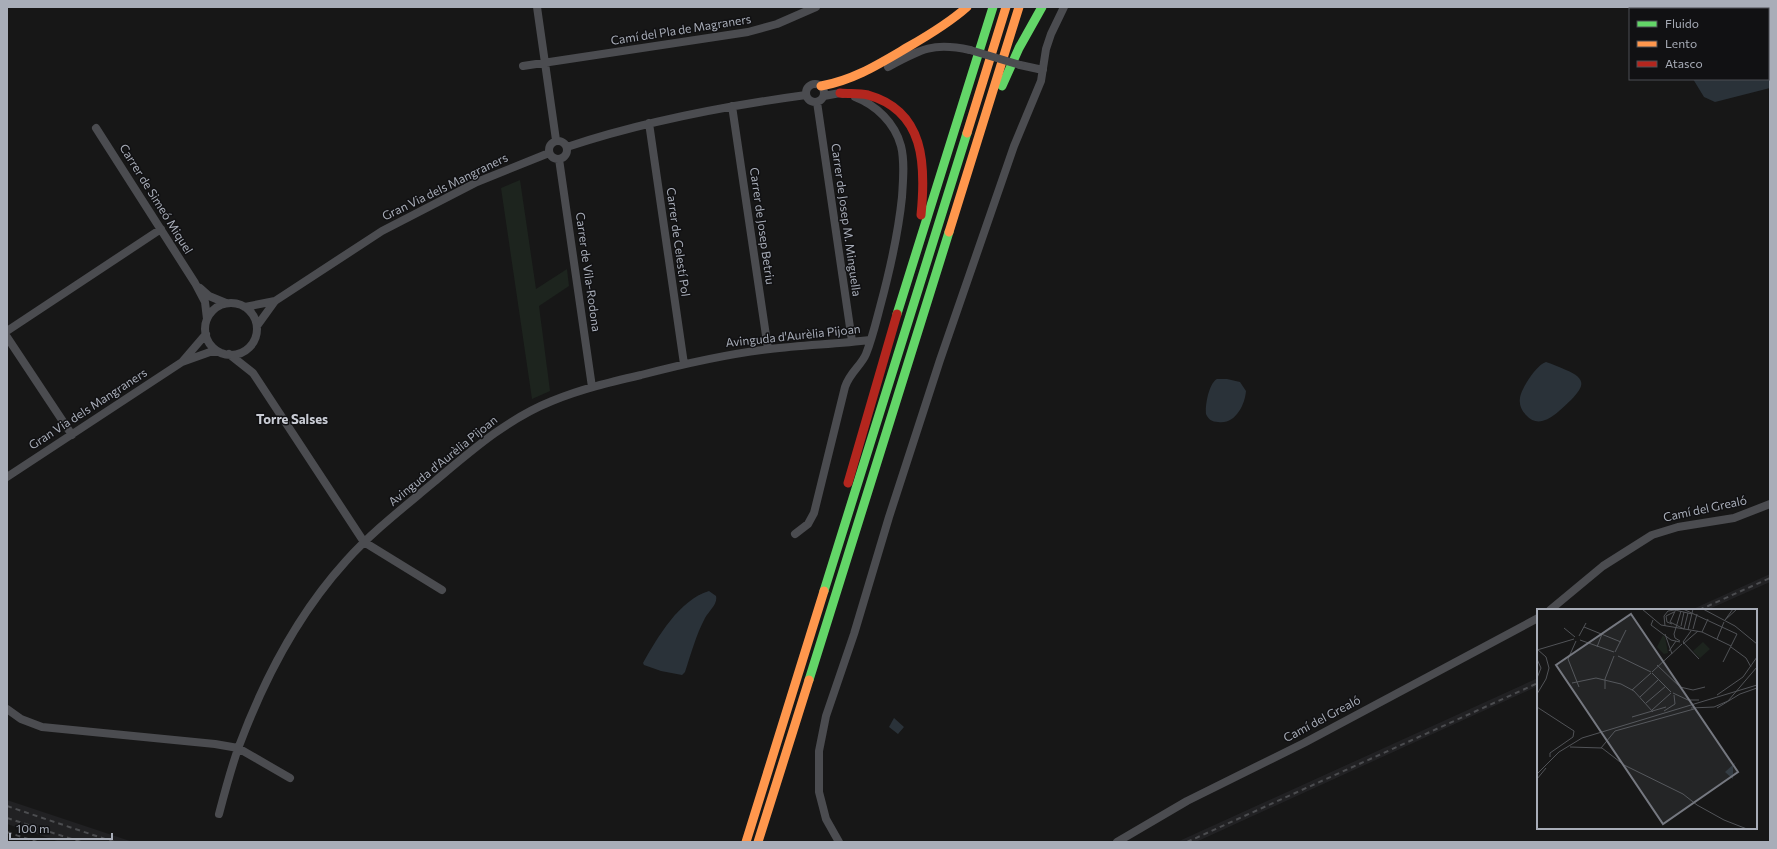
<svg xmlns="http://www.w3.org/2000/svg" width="1777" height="849" font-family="Commissioner,sans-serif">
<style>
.built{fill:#212123}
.green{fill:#1d241e}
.water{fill:#2a3239}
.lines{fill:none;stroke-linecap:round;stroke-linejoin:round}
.street{stroke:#4b4c50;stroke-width:8}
.fast{stroke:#63d668;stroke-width:9}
.slow{stroke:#ff974d;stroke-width:9}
.jam{stroke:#b3261e;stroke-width:9}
.rail{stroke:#4b4c4f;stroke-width:2;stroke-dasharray:5 4;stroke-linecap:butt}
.street-bridge{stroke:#4b4c50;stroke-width:8}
.labels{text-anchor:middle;stroke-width:3;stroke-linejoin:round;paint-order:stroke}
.street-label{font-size:12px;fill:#a8adb8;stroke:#111113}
.neighbourhood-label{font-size:13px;font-weight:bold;fill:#c9ccd4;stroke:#111113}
.inset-road{fill:none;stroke:#515357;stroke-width:1}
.view{fill:#757880;fill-opacity:0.15;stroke:#757880;stroke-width:2}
.inset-edge{fill:none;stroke:#a8adb8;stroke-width:2}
</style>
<rect width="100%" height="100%" fill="#171717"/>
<path class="built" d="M1770,574v8l-63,28h-16z
M1538,678v8l-342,156h-19z
M7,800l126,42h-73l-53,-18z"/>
<path class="green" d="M520,180l16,109 31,-20 2,17 -30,20 11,85 -18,8 -31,-211z"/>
<path class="water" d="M1768,53h2v35l-55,14 -11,-5 -11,-18h75z
M1546,362c7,2 13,5 20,8 19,8 20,15 5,30 -12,11 -30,32 -45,15 -5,-5 -7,-11 -6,-17 1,-9 16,-33 26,-36z
M1217,379h10l13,3 6,9c-1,14 -11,34 -28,31 -6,0 -10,-3 -12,-8 -1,-9 3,-31 11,-35z
M709,591l7,5c2,8 -7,15 -11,22 -9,17 -14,36 -20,54l-3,3 -21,-4 -17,-6 -1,-2c15,-26 36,-63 66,-72z
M894,718l10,9 -6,7 -9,-7z"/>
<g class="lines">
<path class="street" d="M537,7l19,133
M1020,65l23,5
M523,66l225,-34 29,-8 39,-17
M888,67c33,-18 45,-25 82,-17
M806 93a9 9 0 1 1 18 0a9 9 0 1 1-18 0Z
M824,96l16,-3 3,1
M817,102l35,239
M732,106l36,243
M649,123l35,241
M96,128l99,155 10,19 2,17
M549 150a9 9 0 1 1 18 0a9 9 0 1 1-18 0Z
M567,147c78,-26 158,-41 239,-52
M559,159l33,228
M200,288l9,8 17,7
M205 329a26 26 0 1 1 52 0a26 26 0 1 1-52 0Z
M245,307l30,-6
M257,326l18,-25 107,-70 95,-49 72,-29
M7,331l154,-102
M7,337l65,98
M229,354l24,19 111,169 78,48
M182,362l24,-28
M7,477l175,-115 28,-10h9
M795,534l13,-10 6,-11 31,-126c5,-15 16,-21 21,-33 6,-15 10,-32 14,-47 10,-37 18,-71 22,-110 1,-16 3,-35 -1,-51 -6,-23 -25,-41 -46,-49
M1550,610l53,-44 49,-31 26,-8 56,-9 36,-14
M7,709l14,10 21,8 173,17 23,4 52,30
M219,814c6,-23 12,-46 20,-68 25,-67 58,-131 107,-185 26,-29 57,-53 88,-79 37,-31 73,-63 118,-81 29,-12 59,-19 89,-26 42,-11 85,-21 129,-26 33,-4 67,-5 100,-9
M839,842l-13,-23 -7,-27v-41l7,-35 28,-82 35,-117 51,-157 74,-214 27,-65 5,-32 5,-15 13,-27
M1117,842l70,-41 117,-58 234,-125"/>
<path class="fast" d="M1002,86l17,-38 23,-41
M897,314l96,-307
M824,591l143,-458
M809,680l140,-448"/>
<path class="slow" d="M821,86c33,-6 58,-22 87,-39 21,-12 41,-24 59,-40
M967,133l39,-126
M949,232l70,-225
M746,842l78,-251
M758,842l51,-162"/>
<path class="jam" d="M840,93c9,1 19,0 28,2 57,16 58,70 53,120
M848,483l49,-169"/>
<path class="rail" d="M1699,610l71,-32
M7,806l107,36
M7,818l74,24
M7,832l30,10
M1187,842l351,-159"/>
<path class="street-bridge" d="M970,50l50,15"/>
</g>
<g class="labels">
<g class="street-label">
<text transform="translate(681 30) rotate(-9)" y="4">Camí del Pla de Magraners</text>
<text transform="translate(445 187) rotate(-26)" y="4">Gran Via dels Mangraners</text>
<text transform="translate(156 199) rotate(58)" y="4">Carrer de Simeó Miquel</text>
<text transform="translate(846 220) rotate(82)" y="4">Carrer de Josep M. Minguella</text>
<text transform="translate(762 226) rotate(82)" y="4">Carrer de Josep Betriu</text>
<text transform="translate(678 242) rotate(82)" y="4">Carrer de Celestí Pol</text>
<text transform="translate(588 272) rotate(82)" y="4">Carrer de Vila-Rodona</text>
<text transform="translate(793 336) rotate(-6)" y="4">Avinguda d'Aurèlia Pijoan</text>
<text transform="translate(88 409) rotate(-33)" y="4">Gran Via dels Mangraners</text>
<text transform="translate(443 461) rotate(-39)" y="4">Avinguda d'Aurèlia Pijoan</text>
<text transform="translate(1705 509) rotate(-12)" y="4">Camí del Grealó</text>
<text transform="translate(1322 719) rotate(-28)" y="4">Camí del Grealó</text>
</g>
<g class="neighbourhood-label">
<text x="292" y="424">Torre Salses</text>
</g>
</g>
<g transform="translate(1537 609)">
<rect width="220" height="220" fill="#171717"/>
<path d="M126,26l2,2 3,16 -4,1 -7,-7zM166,33l7,7 -10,9 -7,-7z" fill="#1d241e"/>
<path d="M199,153l-3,5v12l-8,-7z" fill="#2a3239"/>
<path class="inset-road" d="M105,0l19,16 41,7 29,14M139,0l-6,13 14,7M146,0l54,25 -14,28M166,0l32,17 22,18M116,11l-2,5 20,15 9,2M188,11l12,-11M188,11l8,-11M135,15l-5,-2 -1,-6 8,-4M128,17l-1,-10 4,-5 7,-1 17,4M144,17l3,-14M47,18l37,15M27,19l11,9M147,20l4,-16M156,20l4,-15M151,21l5,-21M165,23l6,-13M128,25l7,20M42,27l7,-13M180,30l7,-17M43,31l34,12M39,32l-8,18 11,28M143,32l-5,-3 -1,-4 7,-23M146,33l16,17M146,33l8,-11M146,35l15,-13M60,38l5,-13M194,38l15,11 5,9M0,41l37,-11M132,42l7,-10M78,43l11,-22M81,47l33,16M0,50l4,9 -4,10M120,56l23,22 13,3 12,-3M115,63l30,-28M115,64l19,19M35,74l24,-5 25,6 13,7 19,21M68,80v-10l9,-23M95,81l19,-17M136,84l15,7h11M0,85l9,-15 3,-11 -3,-11 -9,-8M180,86l26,-18 14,-20M103,88l19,-18M109,94l20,-17M0,98l37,24 -1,6 -23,16v4M154,99l23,-1 14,-6 29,-34M180,99l23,-14 17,-6M115,101l19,-17M127,102l11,-7 -1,-9M95,108l34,-10M33,138l32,1 22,17 59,29 14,11 27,15 23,9M64,139l14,-17 79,-22M0,165l22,-22 23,-14 175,-53M0,170l9,-11"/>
<path class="view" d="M94,5l107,158 -75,52 -107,-159z"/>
<rect width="220" height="220" class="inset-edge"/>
</g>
<rect width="1777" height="849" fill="none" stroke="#a8adb8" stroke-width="16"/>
<rect x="1629" y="8" width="140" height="72" fill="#111113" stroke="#4d4f55"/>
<rect x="1637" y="21" width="20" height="6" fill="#63d668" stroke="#4d4f55"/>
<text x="1665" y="28" font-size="12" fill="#a8adb8">Fluido</text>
<rect x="1637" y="41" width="20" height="6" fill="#ff974d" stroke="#4d4f55"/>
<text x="1665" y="48" font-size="12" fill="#a8adb8">Lento</text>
<rect x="1637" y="61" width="20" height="6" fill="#b3261e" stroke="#4d4f55"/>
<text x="1665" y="68" font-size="12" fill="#a8adb8">Atasco</text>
<path d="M10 833v6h102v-6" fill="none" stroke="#a8adb8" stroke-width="2"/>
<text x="16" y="833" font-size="12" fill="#a8adb8" stroke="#111113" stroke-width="3" paint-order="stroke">100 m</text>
</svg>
